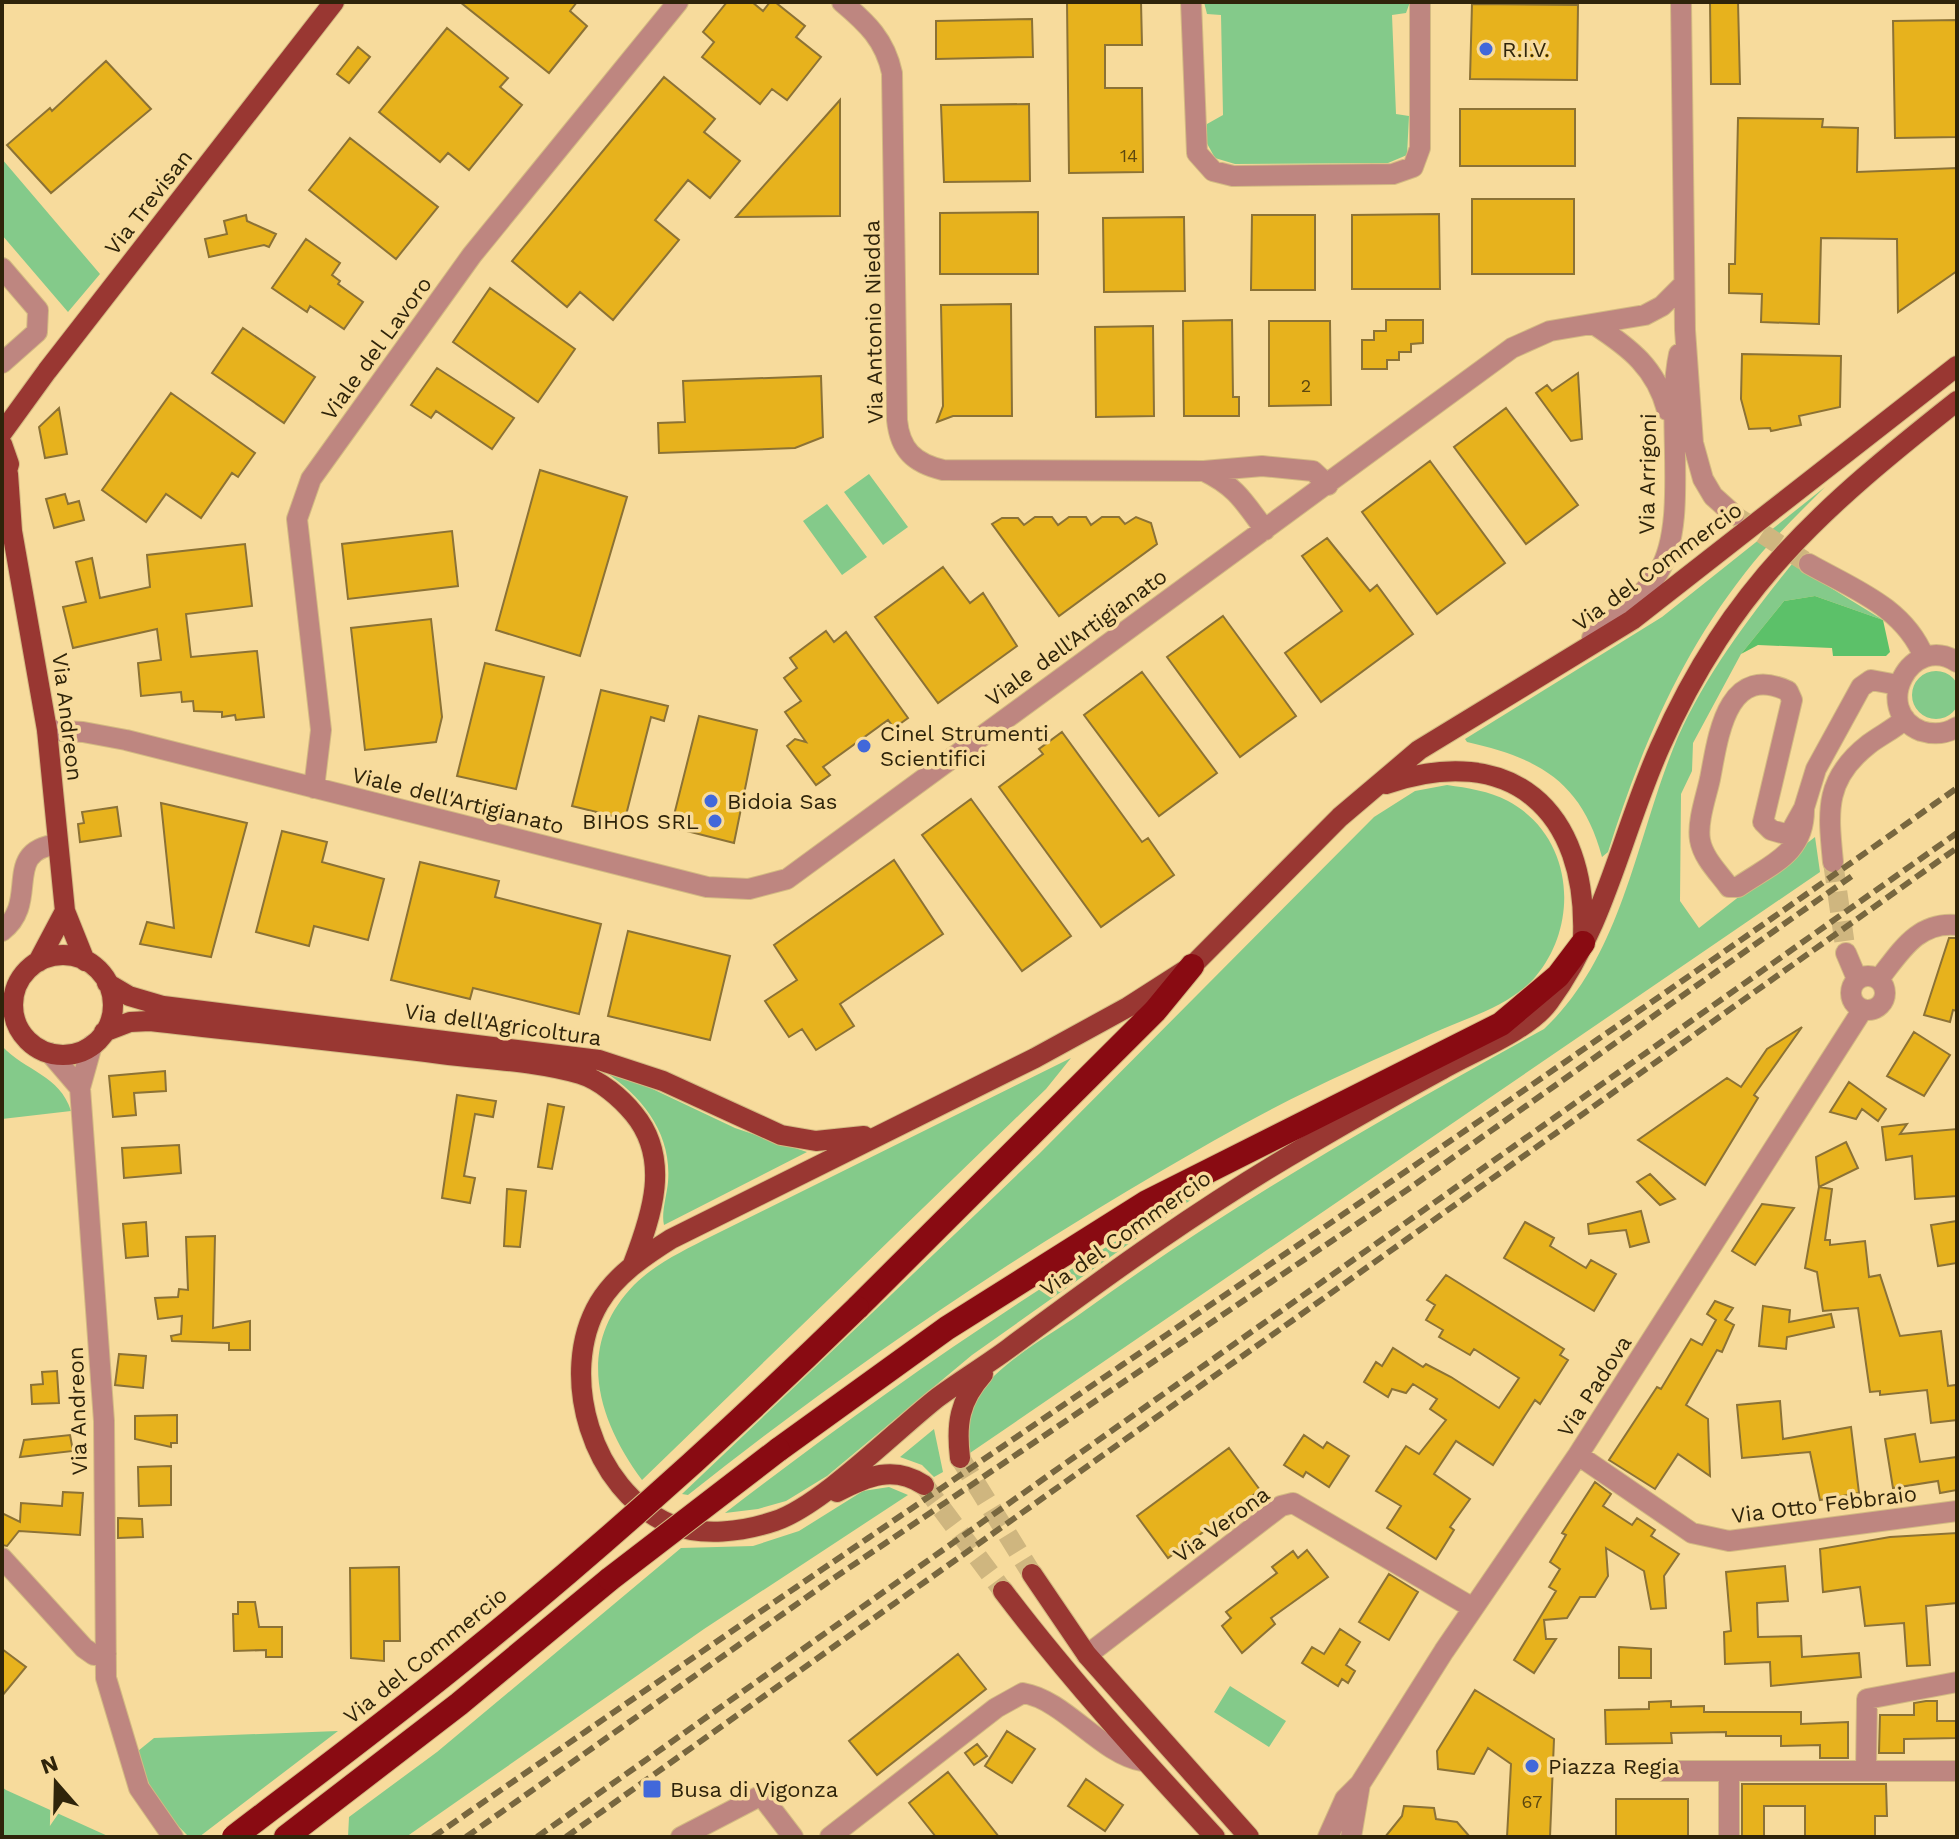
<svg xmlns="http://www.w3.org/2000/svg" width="1959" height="1839" font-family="'Work Sans',sans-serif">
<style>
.green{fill:#84ca8a}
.forest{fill:#5cc169}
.building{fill:#e7b21d;stroke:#8c7235;stroke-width:2}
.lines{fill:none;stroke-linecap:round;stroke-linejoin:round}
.minor-tunnel{stroke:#cfb67f;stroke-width:20;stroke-dasharray:20 10;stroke-linecap:butt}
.major-tunnel{stroke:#cfb67f;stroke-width:20;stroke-dasharray:20 10;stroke-linecap:butt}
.minor-casing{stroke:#d3ba82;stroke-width:22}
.major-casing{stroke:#d3ba82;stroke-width:22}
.highway-casing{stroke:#d3ba82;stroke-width:26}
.minor{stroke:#be8680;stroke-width:20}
.major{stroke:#993732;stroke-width:20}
.highway{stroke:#890b12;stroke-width:24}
.rail{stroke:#78673f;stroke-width:6;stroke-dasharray:12 6;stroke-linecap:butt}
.highway-bridge-casing{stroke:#d3ba82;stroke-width:26;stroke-linecap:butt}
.highway-bridge{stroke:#890b12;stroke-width:24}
.poi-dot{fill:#4168da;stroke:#f7db9c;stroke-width:3}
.labels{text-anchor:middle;stroke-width:7;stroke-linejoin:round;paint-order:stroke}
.number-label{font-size:18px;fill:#5d480f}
.poi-label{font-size:22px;fill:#2f240a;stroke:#f7db9c;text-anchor:start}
.street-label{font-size:22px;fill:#2f240a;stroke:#f7db9c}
</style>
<rect width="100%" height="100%" fill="#f7db9c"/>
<path class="green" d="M1204,2h206l-4,11 -14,2 4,99 13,2 -2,39 -19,8 -153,1 -20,-6 -11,-20 3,-14 16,-9 -2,-100 -14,-1z
M2,159l98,115 -32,38 -66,-77z
M869,474l39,53 -25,18 -39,-53z
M1825,487c-28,28 -56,55 -80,86 -66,84 -105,178 -137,279l-6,5c-20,-75 -63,-99 -135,-115l-2,-3 197,-122z
M827,504l40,53 -25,18 -39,-54z
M1792,564l91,56 -68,-24 -31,5 -43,53 -48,89 -1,28 -11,23 -1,107 19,27 116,-91 5,35 -853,583c-1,-20 -1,-41 10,-59 19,-31 73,-61 103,-82 151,-110 302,-195 464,-285 77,-72 91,-185 129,-280 27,-67 74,-129 119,-185z
M1912 695a24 24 0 1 1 48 0a24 24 0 1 1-48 0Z
M1447,785c21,3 42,6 61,16 66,35 72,123 28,175 -25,30 -70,42 -105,58 -63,29 -128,57 -189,91 -195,108 -379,231 -554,370l-6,-1 358,-341 334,-336 41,-26z
M2,1046c23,25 58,29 69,65l-69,8z
M1071,1058l-25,31 -404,391c-44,-60 -68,-133 -8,-195 22,-22 51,-35 78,-49z
M605,1072l18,3 112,53 72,24 -143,73c-3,-12 3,-30 4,-43 4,-48 -25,-85 -63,-110z
M1216,1182l-244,173 -145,121 -41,25 -28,8 -33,4c157,-121 319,-233 491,-331z
M934,1429l9,43 -9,5 -12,-12 -22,-8z
M889,1487l19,8 -204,134 -298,208h-58l1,-20 88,-65 244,-204 72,-2 46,-15 64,-40z
M1230,1686l56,35 -17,26 -55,-35z
M338,1731l-139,106h-10c-26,-26 -43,-50 -51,-86l16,-13z
M2,1787l4,3 104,47 -106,-1z"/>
<path class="forest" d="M1815,596l68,24 7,32 -4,4h-53l-1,-8 -74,-3 -17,9 43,-53z"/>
<path class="building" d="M460,2h117l-7,9 17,15 -38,47z
M727,2h25l11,9 7,-9h5l30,24 -9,11 25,20 -34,43 -15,-11 -12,15 -58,-47 12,-15 -11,-10z
M1067,2h74l1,43h-37v43h37l1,84 -74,1z
M1710,2h28l2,82h-29z
M1472,4l106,1 -1,75 -107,-1z
M1032,19l1,38 -97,2v-38z
M1957,20v117l-62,1 -2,-117z
M447,28l61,50 -8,9 22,18 -53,65 -21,-17 -8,9 -61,-50z
M358,47l12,10 -21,26 -12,-9z
M106,61l45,48 -100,84 -44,-48 43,-37 2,3z
M664,77l51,42 -11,13 36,29 -30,37 -22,-18 -33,40 24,20 -66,80 -33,-28 -13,15 -55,-46z
M840,100v116l-104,1z
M1029,104l1,77 -86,1 -3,-77z
M1460,109h115v57h-115z
M1738,118l85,1 -1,8 36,1 -1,44 100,-4v103l-59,41 -1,-73 -76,-1 -2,86 -58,-2 1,-28 -33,-1v-29h6z
M350,138l88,69 -42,52 -87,-69z
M1472,199h102v75h-102z
M1038,212v62h-98v-61z
M1439,214l1,75h-88v-74z
M246,215l1,6 29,13 -7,13 -5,-2 -55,12 -4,-18 22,-5 -3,-13z
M1252,215h63v75h-64z
M1184,217l1,74 -81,1 -1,-74z
M306,239l34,24 -8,12 8,6 -2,3 25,18 -19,27 -34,-23 -3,6 -35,-24z
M490,288l85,61 -37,53 -85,-60z
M1011,304l1,112h-59l-16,6 6,-16 -2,-101z
M1232,320l1,77h6v19h-55l-1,-95z
M1386,320h37v23l-12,1v8h-12v8h-12v9h-25v-29h12v-9h12z
M1269,321h61l1,84 -62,1z
M1153,326l1,90 -58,1 -1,-90z
M243,328l72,49 -31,46 -72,-50z
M1742,354l99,2 -1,51 -41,9 2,9 -30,6 -1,-3 -21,1 -8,-30z
M437,368l77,50 -22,31 -56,-38 -5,7 -20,-13z
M1578,373l4,66 -11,2 -35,-48 11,-8 5,6z
M821,376l2,61 -28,11 -136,5 -1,-30 27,-1 -2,-41z
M171,393l84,60 -17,24 -6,-4 -31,45 -35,-24 -20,28 -44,-32z
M59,408l8,46 -22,4 -6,-31z
M1506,408l72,97 -52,39 -72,-97z
M1430,461l75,102 -68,51 -75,-102z
M540,470l87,27 -47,159 -84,-26z
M65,494l3,10 11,-3 5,19 -30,8 -8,-29z
M1035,517h17l6,8 11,-8h17l5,8 11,-8h17l6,7 11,-7 15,6 6,21 -98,72 -67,-92 10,-6h16l6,7z
M452,531l6,55 -110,13 -6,-55z
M1327,538l43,53 7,-6 36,49 -92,68 -36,-49 57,-42 -40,-55z
M245,544l7,62 -66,8 5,43 66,-6 7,66 -28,3 -1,-5 -13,2v-5l-28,-1 -1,-10 -11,1 -1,-10 -40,4 -3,-33 23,-3 -4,-31 -84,19 -10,-41 23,-5 -10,-40 16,-4 8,40 50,-11 -3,-32z
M943,567l27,36 13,-10 34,53 -79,57 -63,-86z
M1223,616l73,100 -56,41 -73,-100z
M431,619l11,98 -6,25 -71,8 -14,-122z
M826,631l8,11 12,-10 62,86 -14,10 -6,-8 -65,47 7,8 -14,10 -29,-39 8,-7 11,3 -21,-30 16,-11 -17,-23 13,-10 -7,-10z
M485,663l59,14 -28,112 -59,-13z
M1142,672l75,101 -58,43 -75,-101z
M601,690l67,16 -4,15 -13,-4 -26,102 -53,-13z
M699,716l58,14 -23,113 -63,-16z
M1062,732l80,110 6,-4 26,37 -73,52 -102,-140 44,-33 -4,-5z
M971,799l100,137 -49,35 -100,-136z
M161,803l86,20 -36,134 -71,-13 7,-22 27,6z
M117,807l4,29 -41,6 -2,-18 6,-1 -2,-11z
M282,831l45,11 -5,20 62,17 -16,61 -54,-14 -5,20 -53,-14z
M894,860l49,74 -103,70 14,22 -38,24 -14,-21 -13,8 -24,-36 32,-21 -23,-35z
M420,862l79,19 -4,16 106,27 -22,90 -106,-26 -3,11 -79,-19z
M628,931l102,25 -20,84 -102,-24z
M1949,938h8v73l-4,-1 -3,12 -26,-7z
M1802,1027l-48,68 4,3 -53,87 -67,-45 89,-62 14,9 26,-38z
M1914,1032l36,23 -26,41 -37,-20z
M165,1071l1,20 -32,2 2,22 -23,2 -4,-41z
M1849,1082l37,27 -8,12 -16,-12 -6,10 -26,-7z
M457,1095l39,6 -3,16 -18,-3 -11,62 11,2 -5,25 -28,-5z
M548,1104l16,3 -12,62 -14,-2z
M1907,1124l-7,10 57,-5v67l-42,3 -3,-43 -26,4 -4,-33z
M1846,1142l12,26 -39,19 -3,-30z
M179,1145l2,28 -57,5 -2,-30z
M1650,1174l25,25 -15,6 -23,-23z
M1819,1187l13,2 -7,51h5v5l35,-4 4,36 11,-2 20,61 41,-5 7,55 8,-1 1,35 -26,3 -4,-33 -47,5v-4l-10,1 -12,-84 -35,3 -6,-39 -12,-4z
M507,1189l19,2 -6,56 -16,-1z
M1762,1204l32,4 -39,57 -23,-14z
M1641,1211l8,31 -19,5 -4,-17 -37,4 -1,-10z
M1957,1221v42l-19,3 -7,-41z
M146,1222l2,34 -22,2 -3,-34z
M1525,1222l29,16 -4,8 36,22 5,-8 25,14 -22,37 -90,-53z
M215,1236l-2,92 37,-7v29h-21v-7l-57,-2 -1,-5 10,-2 1,-18 -24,3 -3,-21 23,-1 1,-8 9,1 -2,-53z
M1446,1275l118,74 -4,6 8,5 -28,44 -5,-4 -42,65 -37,-24 -22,33 36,25 -20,28 4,3 -18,29 -49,-31 14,-22 -25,-15 30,-45 13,8 27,-34 -16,-11 7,-10 -24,-15 -7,9 -14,-4 -4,8 -24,-15 12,-20 6,4 11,-18 30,19 3,-3 25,13 48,31 20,-30 -45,-29 -4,6 -31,-18 4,-7 -17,-10 9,-15 -8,-5z
M1715,1301l18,7 -8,12 9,5 -12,27 -5,-2 -31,55 22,14 2,57 -32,-22 -23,35 -46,-29 48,-73 4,2 30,-50 11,6 14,-25 -9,-6z
M1763,1306l27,4 -1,12 42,-8 3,13 -47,10 -1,12 -27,-3z
M119,1354l27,2 -3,32 -28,-3z
M57,1371l2,32 -27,1 -1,-19 12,-1 -1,-12z
M1780,1401l3,38 68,-12 8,66 -39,7 -10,-48 -68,6 -5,-53z
M177,1415v28h-6v4l-36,-8v-23z
M1915,1434l5,28 37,-5v33l-17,3 -2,-12 -45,7 -8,-49z
M70,1435l3,16 -53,6 4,-17z
M1304,1435l19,13 4,-6 22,14 -20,31 -23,-15 -3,5 -19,-12z
M1229,1448l31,42 -92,68 -31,-42z
M171,1466v39l-32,1 -1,-39z
M1595,1482l16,12 -8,12 29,19 5,-7 18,12 -4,6 28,18 -15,22 2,32 -15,1 -7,-38 -38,-23 2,28 -13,21h-15l-13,21 -23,2 2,19h10l-22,34 -20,-13 42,-69 -7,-4 11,-18 -10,-7 16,-27 -4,-2z
M63,1492l20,1 -3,42 -61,-4 -12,15 -5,-1v-32l18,9 1,-19 41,3z
M118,1518l24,1 1,18 -25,1z
M1957,1533v70l-31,3 4,59 -23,1 -3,-43 -39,3 -5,-39 -37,5 -3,-43 70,-12z
M1307,1550l21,27 -57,41 4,6 -33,29 -20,-27 9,-8 -5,-6 51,-39 -5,-6 21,-16 5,7z
M1785,1566l3,35 -31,2 1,34 43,-1 1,21 57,-4 2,24 -90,9 -1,-24 -45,2 -1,-32 7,-1 -5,-59z
M399,1567l1,74h-16v20l-33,-3 -1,-90z
M1389,1574l29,18 -29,48 -30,-18z
M238,1602h17l4,25h23v30h-16v-7l-32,1 -1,-37h5z
M1340,1629l20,13 -14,23 9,6 -7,12 -6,-4 -4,7 -36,-23 10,-16 12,7z
M1619,1647l32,2v29h-32z
M2,1649l24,18 -24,29z
M958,1654l28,35 -109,86 -28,-34z
M1475,1690l79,49 -4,98h-43l4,-73 -23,-16 -14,26 -36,-5 -1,-18z
M1671,1701v6l33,-1v6h97v12l47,-2v36h-28v-13l-39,1v-10h-55v-4l-55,1 1,10 -66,1 -1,-34 44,-1v-7z
M1926,1701h11v20h20v17l-53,1v14h-25l1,-38h34v-12z
M1007,1731l28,18 -23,34 -27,-17z
M977,1744l10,12 -13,9 -9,-12z
M948,1772l51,65h-63l-27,-34z
M1086,1779l37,26 -18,26 -37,-25z
M1742,1784h144l1,32h-12v21h-70v-31h-41v31h-22z
M1616,1799h72v38h-72z
M1404,1806l30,2 2,11 21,3 13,15h-85l17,-21z"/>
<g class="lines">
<path class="minor-tunnel" d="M1737,517l72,47
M1833,862l13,91"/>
<path class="major-tunnel" d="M960,1458l72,116
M924,1485l79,106"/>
<defs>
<path id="minor" d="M842,2c25,21 43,38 50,71l5,347c3,30 17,43 46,50l261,1 58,-5 51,5 15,14
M1191,2l6,151 16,18 20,5 160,-2 20,-7 7,-19v-146
M1681,2l4,328 8,113 10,36 10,17 21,19
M2,268l36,42 -1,22 -35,31
M1595,325c35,23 61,43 72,85
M1204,471c33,16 40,31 61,59
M1809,564c44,25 95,43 115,93
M1592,638c23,-20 49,-39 66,-65 32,-51 7,-155 21,-219
M1957,662c-46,-30 -87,48 -36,69 13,4 25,3 36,-4
M47,730l36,2 43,8 581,147 42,2 38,-10 725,-531 38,-17 95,-16 17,-9 22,-22
M314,788l7,-58 -24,-211 14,-40 161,-224 206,-253
M1804,808c1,46 -33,56 -66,79h-9c-10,-14 -26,-29 -29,-47 -3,-18 6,-43 10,-61 8,-41 16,-117 78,-88l4,9 -29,122 8,8 18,5 15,-27 12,-39 45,-82 10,-7 27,5
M1833,862c-5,-51 -9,-83 36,-118 12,-9 25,-15 36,-25
M2,931c39,-30 -2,-80 56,-87
M1846,953l11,26
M1851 993a17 17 0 1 1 34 0a17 17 0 1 1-34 0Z
M1879,979c22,-28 39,-58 78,-54
M92,1045l-12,43 24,333 2,257 33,110 34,49
M50,1053l30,35
M1578,1455l114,78 37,8 228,-30
M2,1558l82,90 10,7 12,-1
M1087,1655l194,-149 12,-3 180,105
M1657,1771h300
M1729,1771v66
M1866,1771l1,-72 90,-17
M681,1837l77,-40 6,2 29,38
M830,1837l166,-129 27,-15c42,7 77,60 119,68
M1328,1837l17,-38 15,-15 84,-133 134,-196 285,-446
M1351,1837l9,-53"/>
<path id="major" d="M1957,366l-325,254 -213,130 -79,67 -148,149 -64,41 -93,51 -364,181c-27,17 -55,36 -72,64 -42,71 -7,188 71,221 32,13 73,8 105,-3 46,-15 120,-90 162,-123 23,-17 48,-32 71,-49 98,-73 196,-144 302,-205 43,-25 87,-50 131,-74 31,-18 87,-39 108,-68 56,-76 73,-170 111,-255 71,-161 163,-240 297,-346
M2,433l45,-62 287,-369
M2,444l7,20 -6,21
M8,474l4,57 35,199 18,181 20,50
M1386,784c125,-43 202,26 197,154
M13 1005a50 50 0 1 1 100 0a50 50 0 1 1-100 0Z
M38,962l27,-51
M107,983l22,13 34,10 436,54 64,21 118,54 35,6 48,-5
M104,1032l26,-10 20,-1c97,11 194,21 291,33 45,6 96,7 139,20 20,6 41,24 54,40 37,45 18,101 -1,150
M960,1458c-4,-34 -1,-57 23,-84
M837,1492c30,-16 57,-27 87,-7
M1032,1574l55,81 162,182
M1003,1591c66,87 138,166 212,246"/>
<path id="highway" d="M857,1308l298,-297 37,-45
M778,1450l169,-122 200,-126 354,-178 57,-48 25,-33
M286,1837l173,-133 151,-125"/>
</defs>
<use href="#minor" class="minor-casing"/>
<use href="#major" class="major-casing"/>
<use href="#highway" class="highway-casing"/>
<use href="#minor" class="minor"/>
<use href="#major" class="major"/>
<use href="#highway" class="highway"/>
<path class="rail" d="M433,1837c507,-352 1021,-692 1524,-1049
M466,1837l365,-257 576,-390 445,-314
M537,1837l1420,-1004
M566,1837l1391,-989"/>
<defs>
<path id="highway-bridge" d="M610,1579l168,-129
M234,1837c77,-59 155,-117 230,-178 137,-111 267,-228 393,-351"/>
</defs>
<use href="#highway-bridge" class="highway-bridge-casing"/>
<use href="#highway-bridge" class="highway-bridge"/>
</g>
<g class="poi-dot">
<circle cx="1486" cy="49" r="8"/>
<circle cx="864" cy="746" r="8"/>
<circle cx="711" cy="801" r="8"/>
<circle cx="715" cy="821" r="8"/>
<circle cx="1532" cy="1766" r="8"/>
<rect x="642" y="1779" width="20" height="20" rx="4"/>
</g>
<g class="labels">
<g class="number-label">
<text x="1129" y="162">14</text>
<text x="1306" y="392">2</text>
<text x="1532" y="1808">67</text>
</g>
<g class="poi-label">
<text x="1502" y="57">R.I.V.</text>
<text x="880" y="741">Cinel Strumenti<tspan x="880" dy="25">Scientifici</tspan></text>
<text x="727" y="809">Bidoia Sas</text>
<text x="699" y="829" text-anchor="end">BIHOS SRL</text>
<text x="1548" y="1774">Piazza Regia</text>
<text x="670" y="1797">Busa di Vigonza</text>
</g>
<g class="street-label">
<text transform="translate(148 202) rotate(-52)" y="8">Via Trevisan</text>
<text transform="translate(873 322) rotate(-91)" y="8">Via Antonio Niedda</text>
<text transform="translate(376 348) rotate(-54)" y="8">Viale del Lavoro</text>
<text transform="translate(1647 474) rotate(-89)" y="8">Via Arrigoni</text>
<text transform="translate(1657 566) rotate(-36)" y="8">Via del Commercio</text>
<text transform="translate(1076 637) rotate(-36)" y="8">Viale dell'Artigianato</text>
<text transform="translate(68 717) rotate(83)" y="8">Via Andreon</text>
<text transform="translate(458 800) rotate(14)" y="8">Viale dell'Artigianato</text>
<text transform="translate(503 1024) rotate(8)" y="8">Via dell'Agricoltura</text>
<text transform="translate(1125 1233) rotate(-35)" y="8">Via del Commercio</text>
<text transform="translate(1594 1386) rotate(-57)" y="8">Via Padova</text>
<text transform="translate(77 1411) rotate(-92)" y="8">Via Andreon</text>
<text transform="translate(1824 1504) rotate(-7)" y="8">Via Otto Febbraio</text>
<text transform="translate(1221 1524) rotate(-36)" y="8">Via Verona</text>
<text transform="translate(425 1655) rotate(-39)" y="8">Via del Commercio</text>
</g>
</g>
<rect width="1959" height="1839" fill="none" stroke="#2f240a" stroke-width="8"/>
<g transform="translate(56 1783) rotate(340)" stroke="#f7db9c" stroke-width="6" paint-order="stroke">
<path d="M0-6L14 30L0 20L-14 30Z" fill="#2f240a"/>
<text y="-12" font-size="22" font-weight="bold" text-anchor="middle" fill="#2f240a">N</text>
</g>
</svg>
